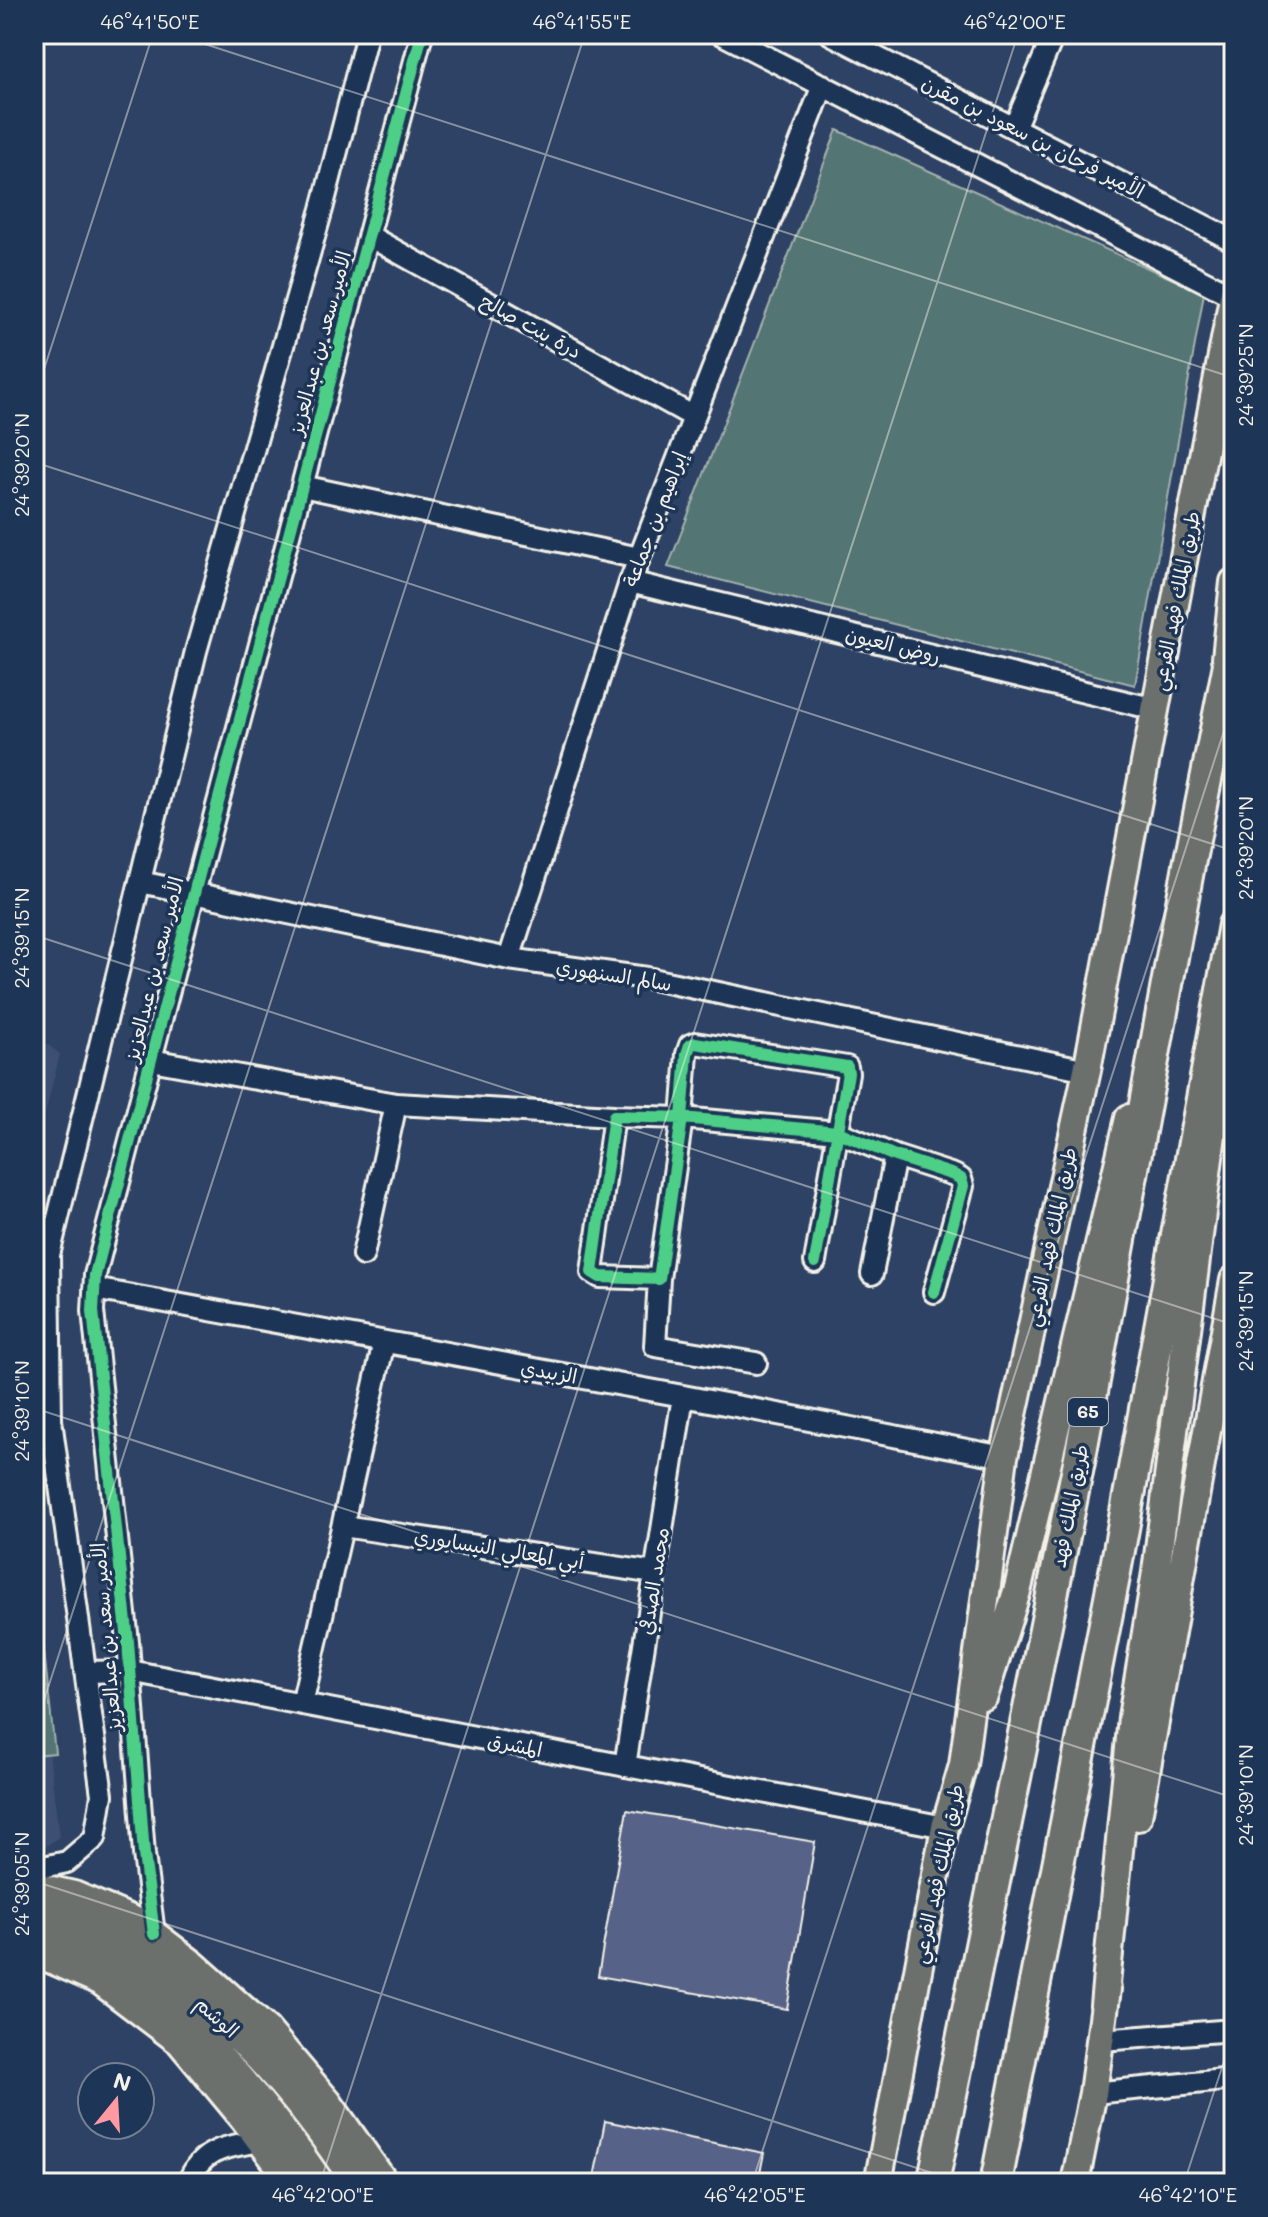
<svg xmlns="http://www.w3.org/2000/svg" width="1268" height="2217" font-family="Mali,'Playpen Sans Arabic',sans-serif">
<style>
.built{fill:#3e4f72}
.green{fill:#537473;stroke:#a4b2ae;stroke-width:2}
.building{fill:#576288;stroke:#f4f1e8;stroke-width:2}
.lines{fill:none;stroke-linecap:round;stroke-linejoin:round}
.minor-casing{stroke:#f4f1e8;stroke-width:26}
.major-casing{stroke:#f4f1e8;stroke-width:32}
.highway-casing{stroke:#f4f1e8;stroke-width:36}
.minor{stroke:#1d3557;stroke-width:20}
.major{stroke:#6c706d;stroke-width:26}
.highway{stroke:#6c706d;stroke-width:30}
.cycleway-casing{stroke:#1d3557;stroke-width:17}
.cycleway{stroke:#4dcf88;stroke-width:12}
.ticks{fill:none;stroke:#f4f1e8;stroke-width:2;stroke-opacity:0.45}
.labels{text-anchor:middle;stroke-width:7;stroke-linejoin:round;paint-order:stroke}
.shield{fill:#1d3557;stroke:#b4b9bc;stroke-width:2}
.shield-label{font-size:18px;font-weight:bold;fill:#f4f1e8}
.street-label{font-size:20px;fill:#f4f1e8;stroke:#1d3557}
.neatline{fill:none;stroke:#f4f1e8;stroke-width:3}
.ticks-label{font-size:20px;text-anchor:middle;fill:#f4f1e8}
</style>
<rect width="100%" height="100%" fill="#2e4265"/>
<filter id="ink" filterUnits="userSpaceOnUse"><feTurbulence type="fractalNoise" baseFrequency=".0125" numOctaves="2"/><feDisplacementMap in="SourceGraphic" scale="16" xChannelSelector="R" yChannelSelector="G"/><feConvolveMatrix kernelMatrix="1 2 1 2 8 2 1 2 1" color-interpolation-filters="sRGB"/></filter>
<g filter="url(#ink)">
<path class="built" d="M34,1034l26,20 -23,93 -3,1z
M34,1620l25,217 -24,17h-1z"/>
<path class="green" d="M837,130l367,163 -69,392 -467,-118z
M34,1614h6l15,139 -21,2z"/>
<path class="building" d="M627,1810l188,32 -28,167 -189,-33z
M605,2121l159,32 -6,30h-165z"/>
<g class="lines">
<defs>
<path id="minor" d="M722,34l511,262
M831,34l403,207
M1014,128l40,-94
M369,236l325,181
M302,486l337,72
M630,582l525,127
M140,882l369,77 138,19 440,92
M509,959l121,-377 193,-497
M151,1060l245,44 218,12
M363,1255l33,-151
M815,1262l33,-189 -1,-6 -152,-24 -5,2 -3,9 -5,64 -68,-2 -22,156 8,5 59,2 23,-161 156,14 57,24 59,19 7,4 2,7 -29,106
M872,1274l23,-118
M659,1279l-4,67 101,17
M94,1289l589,107 321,61
M343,1526l312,47
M85,1672l45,-1 815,156
M302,1704l82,-362
M625,1766l58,-370
M34,1869l33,-7 28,-24 7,-43 -51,-375 -2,-165 147,-604 126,-442 45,-175
M154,1934l-10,-80 -16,-212 -35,-331 2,-36 108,-416 219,-825
M1101,2040l133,-10
M1093,2093l141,-14
M188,2183c14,-36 40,-36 73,-42"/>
<path id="major" d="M1226,658l8,-76
M984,1696l34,-108 111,-470
M1138,1817l96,-537
M34,1886l40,9 64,27 55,42 74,66 61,72 57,81
M34,1905c29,10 57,20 84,35 29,16 54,37 78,58 63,55 114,115 159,185
M34,1932c47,10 111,45 145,79 18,18 33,37 50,55 33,37 64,76 92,117
M34,1952l66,29 80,61 64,77 48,64
M1104,2005l28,-288 24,-145 64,-500
M878,2183l67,-356 18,-62 41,-308 83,-387 147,-778
M1075,2183l18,-90 14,-104"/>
<path id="highway" d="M933,2183l147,-726 109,-592 45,-226
M996,2183l119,-611 119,-647"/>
</defs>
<use href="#minor" class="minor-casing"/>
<use href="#major" class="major-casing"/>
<use href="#highway" class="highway-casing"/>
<use href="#minor" class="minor"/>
<use href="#major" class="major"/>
<use href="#highway" class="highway"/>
<defs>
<path id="cycleway" d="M815,1262l33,-189 -1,-6 -152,-24 -5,2 -3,9 -5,64 -68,-2 -22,156 8,5 59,2 23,-161 156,14 57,24 59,19 7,4 2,7 -29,106
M154,1934l-10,-80 -16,-212 -35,-331 2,-36 108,-416 219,-825"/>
</defs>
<use href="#cycleway" class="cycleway-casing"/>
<use href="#cycleway" class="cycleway"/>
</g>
</g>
<path class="ticks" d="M174,34l1060,344M34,400l119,-366M34,462l1200,389M34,935l1200,390M34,1408l1200,390M34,1731l551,-1697M34,1881l929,302M320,2183l698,-2149M752,2183l482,-1483M1184,2183l50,-152"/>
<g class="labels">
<rect class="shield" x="1068" y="1398" width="40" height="28" rx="6"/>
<g class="shield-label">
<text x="1088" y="1418">65</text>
</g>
<g class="street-label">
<text transform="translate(1033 137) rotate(27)" y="7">الأمير فرحان بن سعود بن مقرن</text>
<text transform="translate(531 326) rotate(29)" y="7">درة بنت صالح</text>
<text transform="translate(320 343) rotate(-75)" y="7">الأمير سعد بن عبدالعزيز</text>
<text transform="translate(655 519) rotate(-69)" y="7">إبراهيم بن جماعة</text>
<text transform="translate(1176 601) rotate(-79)" y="7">طريق الملك فهد الفرعي</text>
<text transform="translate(893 645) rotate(14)" y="7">روض العيون</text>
<text transform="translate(154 969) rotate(-76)" y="7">الأمير سعد بن عبدالعزيز</text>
<text transform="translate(614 975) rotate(9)" y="7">سالم السنهوري</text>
<text transform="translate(1051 1237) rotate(-78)" y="7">طريق الملك فهد الفرعي</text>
<text transform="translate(549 1372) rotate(10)" y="7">الزبيدي</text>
<text transform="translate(1070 1506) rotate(-79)" y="7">طريق الملك فهد</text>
<text transform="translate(499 1549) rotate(9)" y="7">أبي المعالي النيسابوري</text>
<text transform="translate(654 1581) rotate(-81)" y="7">محمد الصدفي</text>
<text transform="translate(106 1637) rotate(-95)" y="7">الأمير سعد بن عبدالعزيز</text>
<text transform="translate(515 1745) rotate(11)" y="7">المشرق</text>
<text transform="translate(938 1874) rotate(-78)" y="7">طريق الملك فهد الفرعي</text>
<text transform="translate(217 2017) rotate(42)" y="7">الوشم</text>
</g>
</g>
<rect width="1268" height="2217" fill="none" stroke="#1d3557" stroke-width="88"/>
<g transform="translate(116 2101) rotate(18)"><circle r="38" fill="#1d3557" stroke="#738091" stroke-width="2"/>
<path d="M0-6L14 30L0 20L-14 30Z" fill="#ff9aa2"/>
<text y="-12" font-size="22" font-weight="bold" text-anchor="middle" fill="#f4f1e8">N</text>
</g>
<rect x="44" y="44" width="1180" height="2129" class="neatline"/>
<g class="ticks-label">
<text x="150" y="29">46°41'50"E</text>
<text x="582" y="29">46°41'55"E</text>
<text x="1015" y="29">46°42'00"E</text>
<text transform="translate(1246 375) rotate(-90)" y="7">24°39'25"N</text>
<text transform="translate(22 465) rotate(-90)" y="7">24°39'20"N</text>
<text transform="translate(1246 848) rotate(-90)" y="7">24°39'20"N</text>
<text transform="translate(22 938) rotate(-90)" y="7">24°39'15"N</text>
<text transform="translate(1246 1321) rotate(-90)" y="7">24°39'15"N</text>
<text transform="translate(22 1411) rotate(-90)" y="7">24°39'10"N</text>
<text transform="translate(1246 1795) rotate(-90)" y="7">24°39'10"N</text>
<text transform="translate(22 1884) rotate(-90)" y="7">24°39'05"N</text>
<text x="323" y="2202">46°42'00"E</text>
<text x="755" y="2202">46°42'05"E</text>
<text x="1188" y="2202">46°42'10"E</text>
</g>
</svg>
